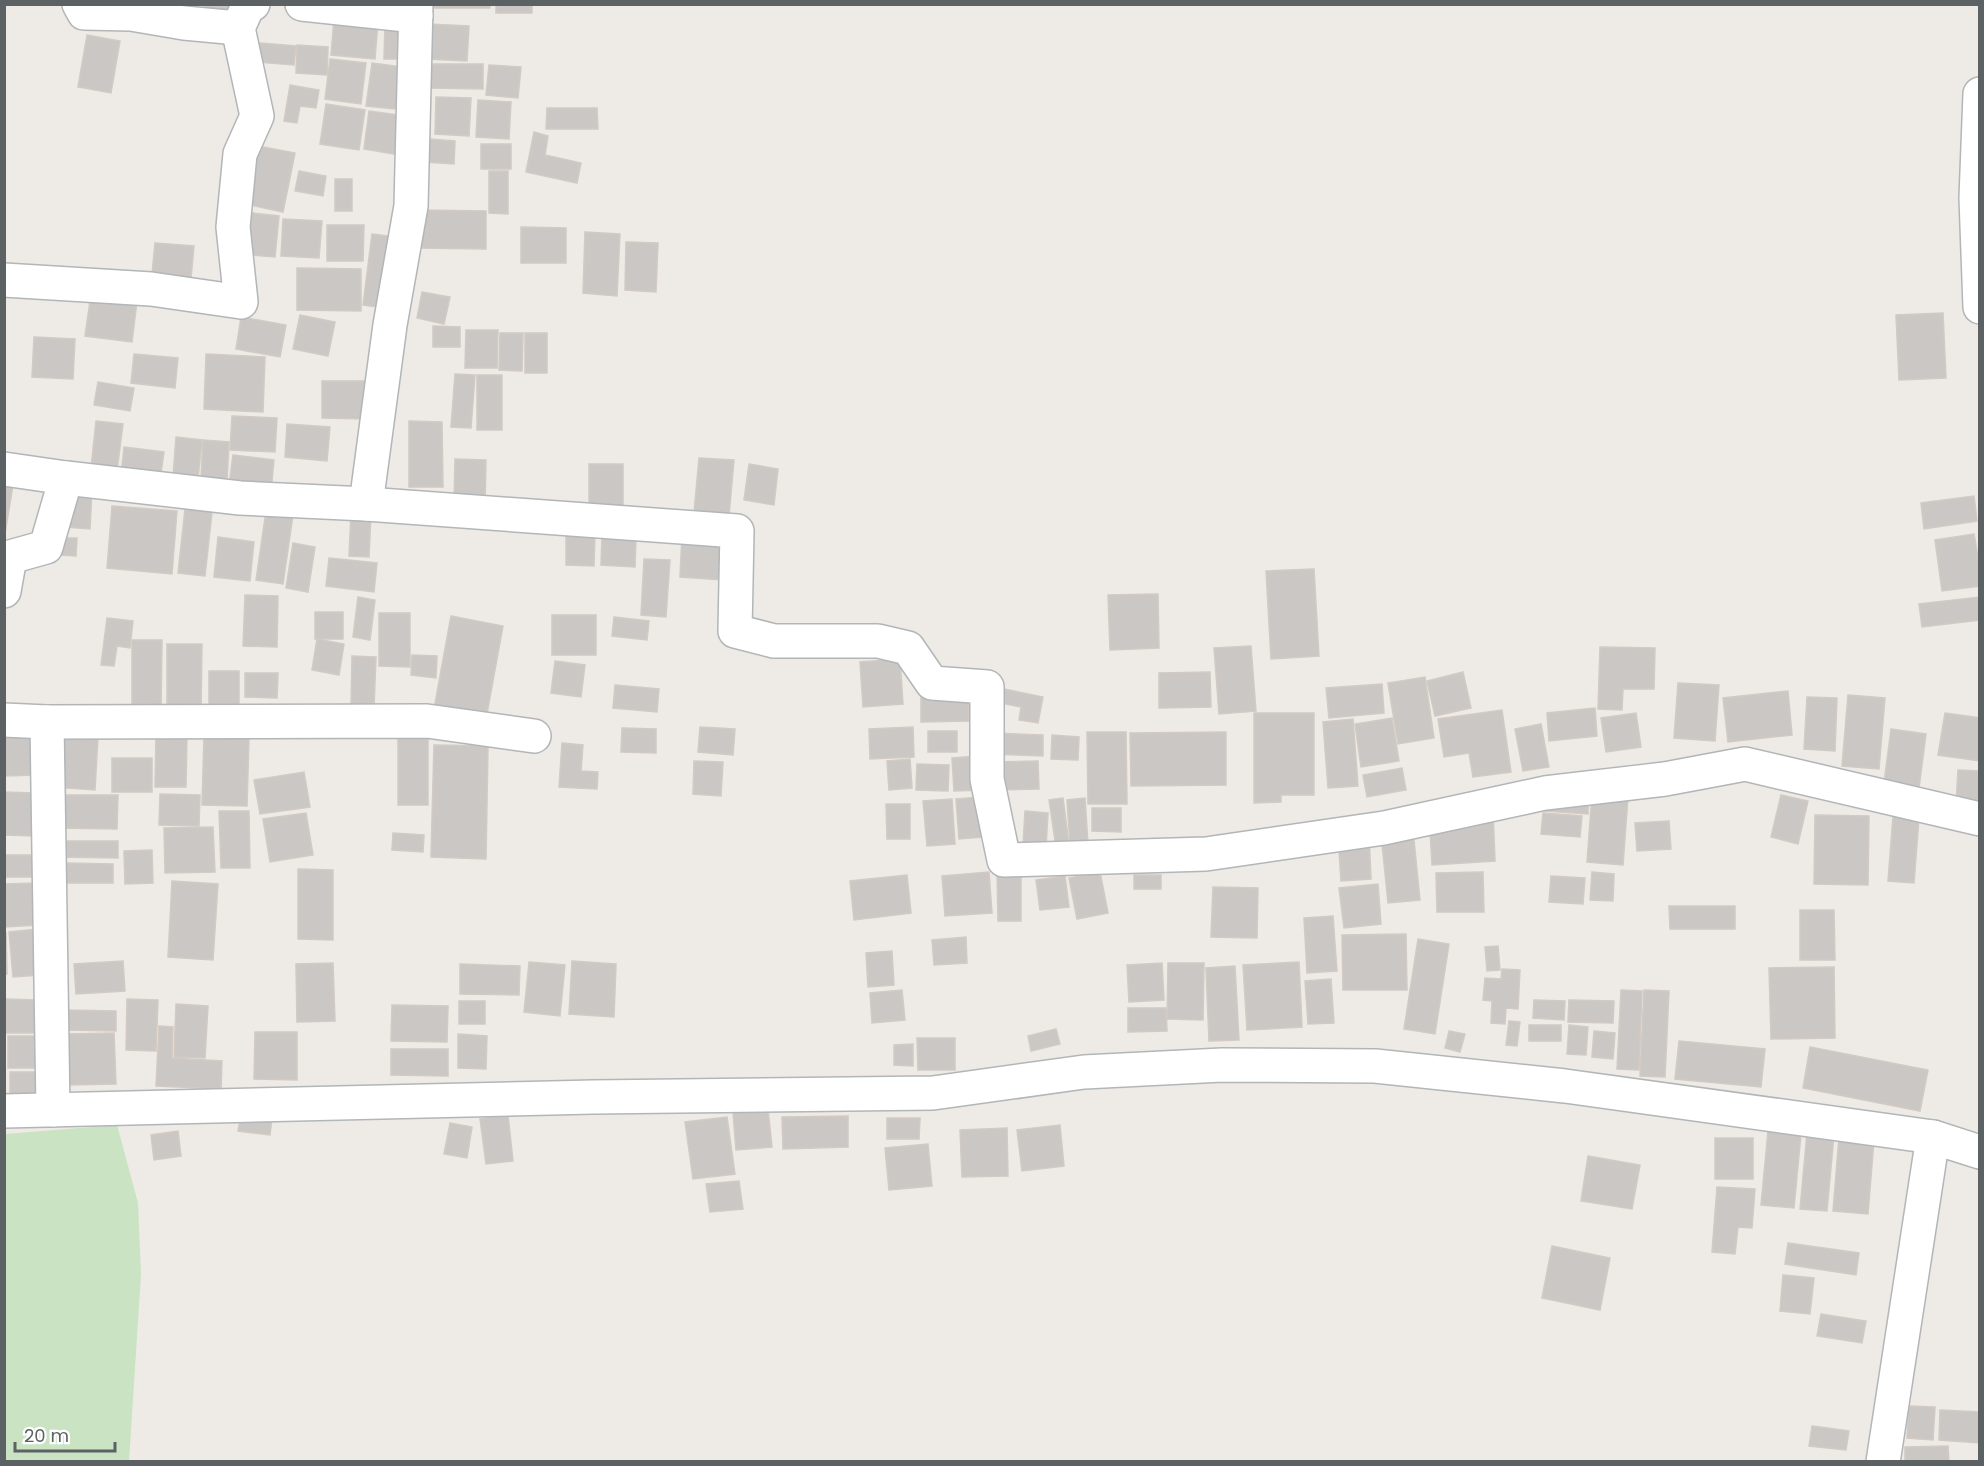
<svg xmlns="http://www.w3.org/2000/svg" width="1984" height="1466" font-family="Poppins,sans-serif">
<rect width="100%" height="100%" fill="#eeeae5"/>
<!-- green -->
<path fill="#c9e3c3" d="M117,1125L138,1203L141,1274L129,1461H5V1134Z"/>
<!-- building -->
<g fill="#cbc7c4" stroke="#d2cac3" stroke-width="1.5">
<rect x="205" y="4" width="30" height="11"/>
<rect x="431" y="4" width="59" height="4"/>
<rect x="496" y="4" width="36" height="9"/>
<path d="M334,19L378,22L375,59L331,55Z"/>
<path d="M385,23H404L403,59H384Z"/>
<path d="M428,24L469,26L467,61L426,59Z"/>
<path d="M87,35L120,41L111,93L78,87Z"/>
<path d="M260,43L296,46L294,65L258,62Z"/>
<path d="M297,45L328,47L327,75L296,73Z"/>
<path d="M330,59L366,63L361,104L325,99Z"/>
<path d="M372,63L401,67L395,109L366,106Z"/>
<path d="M429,64H483V89L429,88Z"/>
<path d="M489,65L521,67L518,98L486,95Z"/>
<path d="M290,85L319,90L316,108L300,106L297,123L284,121Z"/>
<path d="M436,97L471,98L469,136L435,134Z"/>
<path d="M478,100L511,102L509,139L476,137Z"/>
<path d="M326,104L365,110L359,150L320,144Z"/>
<path d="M547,108H597L598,129H546Z"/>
<path d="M369,111L405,116L399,155L364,149Z"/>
<path d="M534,132L548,136L545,155L581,163L577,183L526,172Z"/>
<path d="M428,139L455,141L454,164L426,162Z"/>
<rect x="481" y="144" width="30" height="25"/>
<path d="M253,145L295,153L283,212L241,203Z"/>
<path d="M299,171L326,176L323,196L295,191Z"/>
<path d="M489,171H508V214L489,213Z"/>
<rect x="335" y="179" width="17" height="32"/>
<path d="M419,210L486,211V249L419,248Z"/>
<path d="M244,212L279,216L275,257L240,254Z"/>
<path d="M283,219L322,221L319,258L281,256Z"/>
<path d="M327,225H364L363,261H327Z"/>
<path d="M521,227L566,228V263H521Z"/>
<path d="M585,232L620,234L617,296L583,293Z"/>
<path d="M372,234L395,237L386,308L363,305Z"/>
<path d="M626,242L658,243L656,292L625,290Z"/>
<path d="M155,243L194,246L191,278L152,274Z"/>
<path d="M297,268L361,269V311L297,310Z"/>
<path d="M422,292L450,297L444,324L417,318Z"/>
<path d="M91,294L137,301L132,342L85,336Z"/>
<path d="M1943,313L1946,378L1899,380L1896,315Z"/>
<path d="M300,315L335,322L328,356L293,349Z"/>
<path d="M241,317L286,325L280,357L236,349Z"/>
<path d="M433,326L460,327V347H433Z"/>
<path d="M466,330H498L497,368H465Z"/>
<path d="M500,333H523L522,371L499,370Z"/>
<rect x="525" y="333" width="22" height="40"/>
<path d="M34,337L75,339L73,379L32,377Z"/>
<path d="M134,354L178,358L175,388L131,383Z"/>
<path d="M206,354L265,357L263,412L204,409Z"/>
<path d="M455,374L475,375L471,428L451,427Z"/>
<rect x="477" y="375" width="25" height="55"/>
<path d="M322,381H369L368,419L322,418Z"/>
<path d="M98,382L134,388L130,411L94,405Z"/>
<path d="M232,416L277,418L275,452L230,450Z"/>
<path d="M96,421L123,424L117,471L91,468Z"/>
<path d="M409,421L442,422L443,487H409Z"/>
<path d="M287,424L330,427L327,461L285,457Z"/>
<path d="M176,437L202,440L198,479L173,476Z"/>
<path d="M203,440L229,442L227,481L201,479Z"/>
<path d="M124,447L164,452L160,480L121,475Z"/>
<path d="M233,455L274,460L271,491L229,486Z"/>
<path d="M699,458L734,460L729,516L694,513Z"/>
<path d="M455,459L486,460L485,503L454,502Z"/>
<rect x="589" y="464" width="34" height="49"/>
<path d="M749,464L778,469L774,505L744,500Z"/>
<path d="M4,484L13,485L4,540Z"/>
<path d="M69,487L92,489L90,529L66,527Z"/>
<path d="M1974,496L1977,521L1924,529L1921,503Z"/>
<path d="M112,506L177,511L172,574L107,568Z"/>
<path d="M185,509L212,512L205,576L178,573Z"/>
<path d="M266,511L293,515L283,584L256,580Z"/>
<path d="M351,513L371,514L369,557L349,556Z"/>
<path d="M566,532H595L594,566L566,565Z"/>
<path d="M682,534L725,536L723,580L680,577Z"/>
<path d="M1974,534L1980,569V586L1942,591L1935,540Z"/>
<path d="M602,536L636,538L635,567L601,565Z"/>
<path d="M218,537L254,542L250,581L214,577Z"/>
<path d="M60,538H77L76,556L60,555Z"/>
<path d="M293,543L315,547L308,592L286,588Z"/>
<path d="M329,558L377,563L374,592L326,586Z"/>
<path d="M644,559L670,560L666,617L641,615Z"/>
<path d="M1314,569L1319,656L1271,659L1266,571Z"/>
<path d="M1158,594L1159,648L1110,650L1108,595Z"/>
<path d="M245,595L278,596L277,647L243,646Z"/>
<path d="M358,597L375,600L370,640L353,637Z"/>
<path d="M1980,597V620L1922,627L1919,604Z"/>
<rect x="315" y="612" width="28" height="27"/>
<path d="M379,613H410V667L379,666Z"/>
<rect x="552" y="615" width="44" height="40"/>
<path d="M451,616L503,626L486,719L434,709Z"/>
<path d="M614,617L649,621L647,640L612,636Z"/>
<path d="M107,618L133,621L130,648L117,646L114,666L101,665Z"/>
<path d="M317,639L344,644L339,675L312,670Z"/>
<path d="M132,640H162L161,711H132Z"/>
<path d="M167,644H202L201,710H167Z"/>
<path d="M1251,646L1256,711L1219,714L1214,648Z"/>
<path d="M1600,647L1655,648L1654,689H1623L1622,710L1598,709Z"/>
<path d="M412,655L437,656L436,678L411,675Z"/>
<path d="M352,656L376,657L374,707L351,706Z"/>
<path d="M900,659L903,704L863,707L860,662Z"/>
<path d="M555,661L585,665L581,697L551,693Z"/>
<rect x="209" y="671" width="30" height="42"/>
<path d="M1210,672L1211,707L1159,708V673Z"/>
<path d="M1463,672L1471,708L1435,716L1427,681Z"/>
<path d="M245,673H278L277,698L245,697Z"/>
<path d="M1425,677L1434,738L1398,744L1388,683Z"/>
<path d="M1678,683L1719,685L1715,741L1674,738Z"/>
<path d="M1382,684L1384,713L1329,718L1326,688Z"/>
<path d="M615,685L659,689L657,712L613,708Z"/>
<path d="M1004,689L1043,697L1038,723L1019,720L1021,707L1001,703Z"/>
<path d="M1788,691L1792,735L1728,742L1723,698Z"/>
<path d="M968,692L969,721L921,722V693Z"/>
<path d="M1848,695L1885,698L1879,769L1842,766Z"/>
<path d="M1807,697L1837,698L1835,751L1804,749Z"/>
<path d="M1595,708L1597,736L1549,741L1547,713Z"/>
<path d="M1502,710L1511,772L1473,777L1469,753L1444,757L1438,719Z"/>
<path d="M1254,713H1314V795H1281V802L1254,803Z"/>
<path d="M1636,713L1641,747L1606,752L1601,718Z"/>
<path d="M1945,713L1980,718V761L1938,755Z"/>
<path d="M1392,718L1399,761L1361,767L1355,724Z"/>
<path d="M1353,719L1358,786L1328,788L1323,722Z"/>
<path d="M1541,724L1549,767L1523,771L1515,729Z"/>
<path d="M700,727L735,729L733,755L698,752Z"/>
<path d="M913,727L914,757L870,759L869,729Z"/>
<path d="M622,728L656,729V753L621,752Z"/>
<path d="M1891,729L1926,734L1919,788L1884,783Z"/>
<rect x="928" y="731" width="29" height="21"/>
<path d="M1087,732H1126L1127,804H1088Z"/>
<path d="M1226,732V785L1131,786L1130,733Z"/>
<path d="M38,733V775L4,776V734Z"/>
<path d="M991,733L1043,735V756L990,754Z"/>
<path d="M58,734L98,737L95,790L55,787Z"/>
<path d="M156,735H187L186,787H155Z"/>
<rect x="398" y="735" width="30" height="70"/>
<path d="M1052,735L1079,737L1078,760L1051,759Z"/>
<path d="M204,736L249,738L247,806L202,805Z"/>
<path d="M562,743L583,745L581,771L598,772L597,789L559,787Z"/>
<path d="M434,745L488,746L486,859L431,857Z"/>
<path d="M978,756L981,790L954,791L952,758Z"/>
<rect x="112" y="758" width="40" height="34"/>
<path d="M910,759L912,788L889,790L887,761Z"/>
<path d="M694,761L723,762L721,796L693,794Z"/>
<path d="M1038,761L1039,789L992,790L991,762Z"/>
<path d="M917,764L949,765L948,791L916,790Z"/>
<path d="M1402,768L1406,790L1367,797L1363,775Z"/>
<path d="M1958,770L1980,771V806L1956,805Z"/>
<path d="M304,772L310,807L260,814L254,780Z"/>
<path d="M1547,787L1589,790L1588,814L1545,811Z"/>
<path d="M4,792L34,793V836L4,835Z"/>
<path d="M160,794L200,795L199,826L159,825Z"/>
<path d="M1592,794L1628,797L1623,865L1587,862Z"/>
<path d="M54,795H118L117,829L54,828Z"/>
<path d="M1781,795L1808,801L1798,844L1771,837Z"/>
<path d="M981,797L983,837L959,839L956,799Z"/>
<path d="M1063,798L1069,845L1056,847L1049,800Z"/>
<path d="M1085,798L1088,844L1070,845L1067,800Z"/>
<path d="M952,799L955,844L927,846L923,801Z"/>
<path d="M886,804H910V839H887Z"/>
<path d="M1092,808H1121V832L1092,831Z"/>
<path d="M1493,810L1495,861L1432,865L1429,813Z"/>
<path d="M219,811H249L250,868H221Z"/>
<path d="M1025,811L1048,813L1046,848L1023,846Z"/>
<path d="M306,813L313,855L270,862L263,819Z"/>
<path d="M1543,813L1582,816L1580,837L1541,834Z"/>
<path d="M1815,815L1869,816L1868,885L1814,884Z"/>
<path d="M1893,816L1919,818L1914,883L1888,881Z"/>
<path d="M1412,820L1420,900L1388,903L1380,824Z"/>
<path d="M1669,821L1671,849L1637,851L1635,823Z"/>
<path d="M213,827L215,872L165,873L164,828Z"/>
<path d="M393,833L424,835L423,852L392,850Z"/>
<path d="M1369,834L1371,879L1341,881L1338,836Z"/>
<path d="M58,841H118V858L58,857Z"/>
<path d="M152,850L153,883L125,884L124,851Z"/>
<rect x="4" y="855" width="34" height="22"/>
<path d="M65,863L113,864V883H65Z"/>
<path d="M1021,868V921H998L997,869Z"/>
<path d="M298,869L333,870V940L298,939Z"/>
<path d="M989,872L992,913L945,916L942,876Z"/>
<path d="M1100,872L1108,913L1077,919L1069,878Z"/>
<path d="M1483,872L1484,912H1437L1436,873Z"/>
<path d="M1592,872L1614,874L1613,901L1590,900Z"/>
<path d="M907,875L911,913L854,920L850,881Z"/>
<rect x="1134" y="875" width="27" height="14"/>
<path d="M1065,876L1069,907L1040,910L1036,880Z"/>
<path d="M1551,876L1585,878L1583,904L1549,902Z"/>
<path d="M172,881L218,884L213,960L168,957Z"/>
<path d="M36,883L38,925L4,927V884Z"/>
<path d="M1378,884L1381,924L1344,928L1339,888Z"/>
<path d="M1213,887L1258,888L1257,938L1211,937Z"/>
<path d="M1669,906H1735V929H1670Z"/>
<path d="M1800,910H1834L1835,960H1800Z"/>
<path d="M1333,916L1337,971L1307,973L1304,918Z"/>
<path d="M37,929L40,975L13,977L9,932Z"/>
<path d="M4,933H6L7,974H4Z"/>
<path d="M1406,934L1407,990H1343L1342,935Z"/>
<path d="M966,937L967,963L934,965L932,940Z"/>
<path d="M1418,939L1449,944L1435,1034L1404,1029Z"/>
<path d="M1498,946L1500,970L1487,971L1485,947Z"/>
<path d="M892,951L894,985L868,987L866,953Z"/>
<path d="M123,961L125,991L76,994L74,964Z"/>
<path d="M572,961L616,964L614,1017L569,1014Z"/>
<path d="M529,962L565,965L560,1016L524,1012Z"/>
<path d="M1299,962L1302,1027L1247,1030L1243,965Z"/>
<path d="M333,963L335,1021L297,1022L296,964Z"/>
<path d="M1162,963L1164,1000L1129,1002L1127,965Z"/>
<path d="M1168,963H1204L1203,1020L1167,1019Z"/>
<path d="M460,964L520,966L519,995L460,994Z"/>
<path d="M1235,966L1239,1040L1209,1041L1206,968Z"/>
<path d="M1834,967L1835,1038L1771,1039L1769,968Z"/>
<path d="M1502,969L1520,970L1518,1009L1506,1008L1505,1024L1491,1023L1492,1001L1483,1000L1485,978L1501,979Z"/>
<path d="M1331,979L1334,1023L1308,1024L1305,981Z"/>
<path d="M902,990L905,1020L872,1023L870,993Z"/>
<path d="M1621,990L1642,991L1639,1070L1617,1069Z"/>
<path d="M1644,990L1669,991L1665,1077L1640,1076Z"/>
<path d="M6,999L36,1000V1033H6Z"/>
<path d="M127,999L158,1000L156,1051L126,1050Z"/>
<path d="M1534,1000L1565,1001L1564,1020L1533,1018Z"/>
<path d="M1569,1000L1614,1001L1613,1023L1568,1022Z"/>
<rect x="459" y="1001" width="26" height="23"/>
<path d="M176,1004L208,1006L205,1058L174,1057Z"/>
<path d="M392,1005L448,1006L447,1042L391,1041Z"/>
<path d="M1128,1008H1166L1167,1031L1128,1032Z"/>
<path d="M63,1010L116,1011V1031L62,1030Z"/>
<path d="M1509,1021L1520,1022L1517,1046L1506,1045Z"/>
<rect x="1529" y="1025" width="32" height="16"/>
<path d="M1569,1025L1588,1027L1586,1055L1567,1054Z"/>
<path d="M159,1026L173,1027L172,1058L222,1061L221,1089L156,1086Z"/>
<path d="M1056,1029L1060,1044L1031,1051L1028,1036Z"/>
<path d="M1449,1031L1465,1034L1460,1052L1445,1048Z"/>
<path d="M1594,1031L1615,1033L1613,1059L1592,1057Z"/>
<path d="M255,1032H297V1080L254,1079Z"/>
<path d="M114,1033L116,1084L68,1085L66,1034Z"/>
<path d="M458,1034L487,1036L486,1069L458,1068Z"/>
<rect x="8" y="1036" width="34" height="32"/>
<path d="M917,1038H955V1070H918Z"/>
<path d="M1679,1041L1765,1049L1761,1087L1675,1079Z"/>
<path d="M913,1044V1066L894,1065V1045Z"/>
<path d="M1810,1047L1928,1070L1920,1111L1803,1088Z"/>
<path d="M391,1049H448V1076L391,1075Z"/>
<rect x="10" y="1072" width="32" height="23"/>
<path d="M768,1109L772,1147L736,1150L733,1112Z"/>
<path d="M241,1115L272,1118L270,1135L238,1131Z"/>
<path d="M508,1115L513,1161L486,1164L480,1119Z"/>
<path d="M848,1116V1147L783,1149L782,1117Z"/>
<path d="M727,1117L735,1174L693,1179L685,1122Z"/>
<path d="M887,1118H920L919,1139H887Z"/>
<path d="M450,1123L472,1127L467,1158L444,1154Z"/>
<path d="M1060,1125L1064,1166L1022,1171L1017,1130Z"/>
<path d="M1007,1128L1008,1176L962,1177L960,1130Z"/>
<path d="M178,1131L181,1156L154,1160L151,1135Z"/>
<path d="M1768,1131L1801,1134L1794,1208L1761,1205Z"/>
<path d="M1807,1133L1834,1135L1827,1211L1800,1209Z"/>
<path d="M1839,1137L1874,1140L1868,1214L1833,1211Z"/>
<rect x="1715" y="1138" width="38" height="41"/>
<path d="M928,1144L932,1186L889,1190L885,1148Z"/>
<path d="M1588,1156L1640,1165L1632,1209L1581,1201Z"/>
<path d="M739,1181L743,1209L710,1212L706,1184Z"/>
<path d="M1717,1187L1755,1189L1752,1228L1738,1227L1735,1254L1712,1252Z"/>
<path d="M1788,1243L1859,1253L1856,1275L1785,1264Z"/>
<path d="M1552,1246L1610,1258L1600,1310L1542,1298Z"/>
<path d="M1783,1275L1814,1278L1810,1314L1780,1311Z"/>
<path d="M1821,1314L1866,1321L1862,1343L1817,1336Z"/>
<path d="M1909,1406L1935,1407L1933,1440L1907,1438Z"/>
<path d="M1940,1410L1980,1412V1443L1939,1440Z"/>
<path d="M1812,1426L1849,1431L1846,1450L1809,1446Z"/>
<path d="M1948,1446L1949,1462H1905V1447Z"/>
</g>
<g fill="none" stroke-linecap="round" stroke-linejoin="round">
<defs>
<g id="minor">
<path d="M79,4L84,13L131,14L184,23L238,28L248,6L253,4"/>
<path d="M302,4L416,16"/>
<path d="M1980,94L1976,198L1980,307"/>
<path d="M4,280L151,289L241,302L233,227L240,154L257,116L238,28"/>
<path d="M4,469L66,478L240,498L366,504L737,531L735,631L774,641H878L908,648L932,683L987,687V779L1004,860L1206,854L1384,828L1545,793L1665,779L1745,764L1980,819"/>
<path d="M366,504L390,325L411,206L416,4"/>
<path d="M4,591L10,557L46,547L66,478"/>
<path d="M4,720L47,722L427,721L534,736"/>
<path d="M47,722L53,1110"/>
<path d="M4,1111L593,1097L933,1093L1084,1072L1222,1065L1375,1066L1565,1086L1933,1137L1980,1152"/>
<path d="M1883,1462L1933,1137"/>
</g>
</defs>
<!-- minor casing -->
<use href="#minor" stroke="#b2b6b8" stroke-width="36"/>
<!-- minor -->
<use href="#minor" stroke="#fff" stroke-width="33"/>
</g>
<!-- border -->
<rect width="1984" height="1466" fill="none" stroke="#5c6164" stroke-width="12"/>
<!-- scale -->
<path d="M15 1442v9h100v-9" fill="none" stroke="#5c6164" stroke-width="3"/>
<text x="24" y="1442" font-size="18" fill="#5c6164" stroke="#ffffff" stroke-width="4.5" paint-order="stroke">20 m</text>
</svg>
